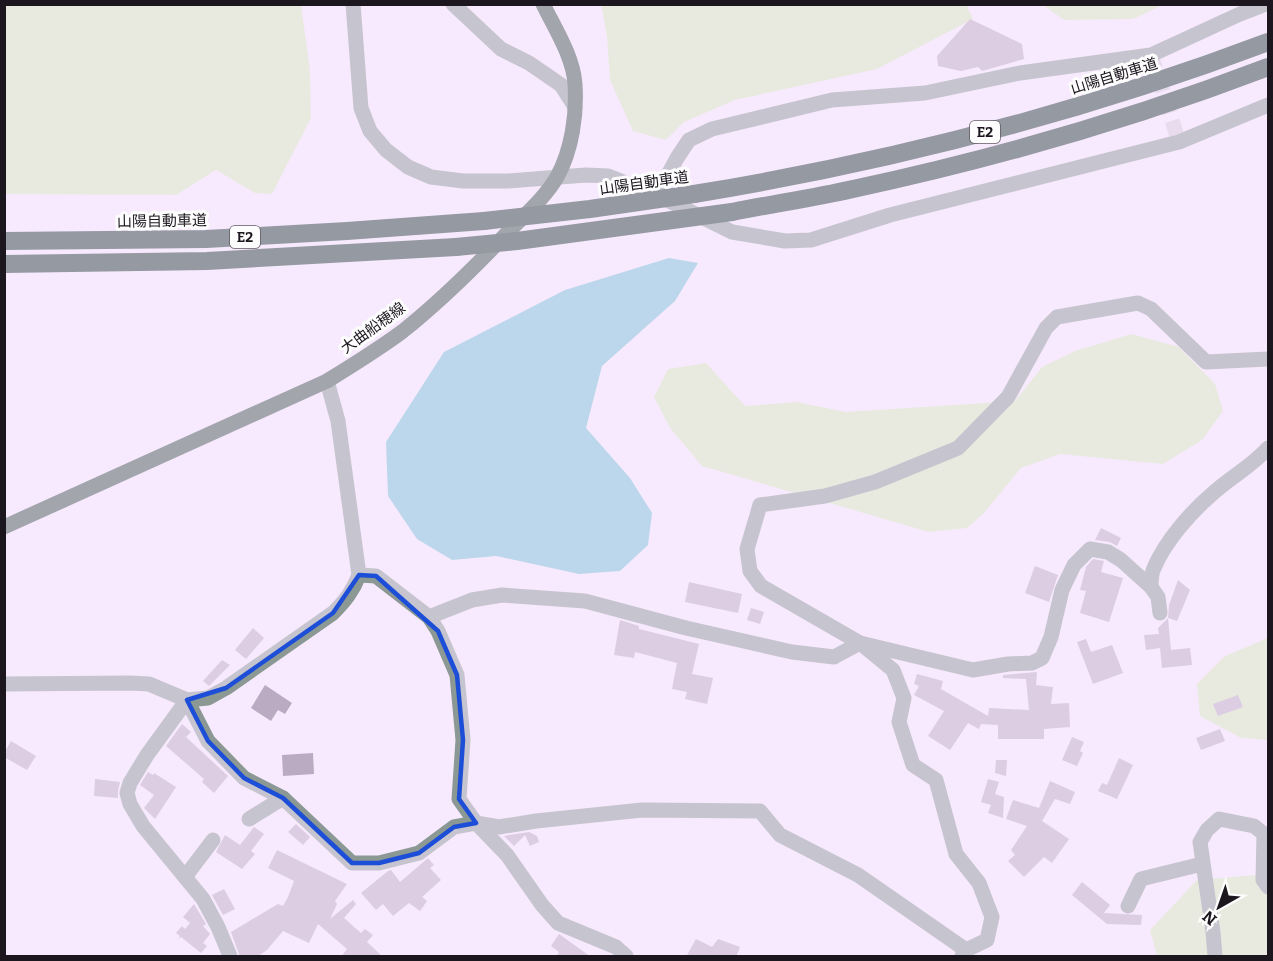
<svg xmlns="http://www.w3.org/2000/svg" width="1273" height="961" font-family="Bitter,'Noto Sans JP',serif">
<rect width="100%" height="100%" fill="#f8eafe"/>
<!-- green -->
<g fill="#d5ebbd">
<path d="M5,4L301,5L310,70L311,118L272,194L255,193L216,170L176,195L5,194Z"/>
<path d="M966,4L973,19L877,69L735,100L684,122L666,140L633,131L610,80L607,36L601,5Z"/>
<path d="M1043,5H1163L1133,19L1064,20Z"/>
<path d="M1131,334L1179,347L1215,384L1223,411L1202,440L1163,464L1060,454L1021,468L983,514L967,528L929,532L702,466L670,428L654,397L668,369L706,363L745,406L797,402L846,412L1015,401L1042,367L1075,351Z"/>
<path d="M1268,638V740L1241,738L1200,716L1197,684L1225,656Z"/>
<path d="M1256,875L1268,879V956H1157L1150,930L1197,880Z"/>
</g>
<!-- water -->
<path fill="#73c2d4" d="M669,258L698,263L675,301L602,366L586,428L630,478L652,513L648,545L620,571L579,574L496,556L452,560L417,539L388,496L386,442L444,352L565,290Z"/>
<!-- building -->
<g fill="#baaac2">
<path d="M970,19L1022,44L1024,59L982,71L978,67L961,71L938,66L937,56Z"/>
<path d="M1101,528L1121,538L1117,546L1110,542L1095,540Z"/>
<path d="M1093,559L1104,561L1101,572L1123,578L1109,622L1080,613L1086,591L1080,590L1086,567Z"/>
<path d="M1035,566L1058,575L1049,602L1025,593Z"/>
<path d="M1178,580L1190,590L1177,621L1168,618L1169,605Z"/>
<path d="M689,582L742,594L738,613L685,602Z"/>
<path d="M751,608L764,612L760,624L747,620Z"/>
<path d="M1168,618L1171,650L1190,648L1192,665L1162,668L1160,648L1146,650L1144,635L1159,634L1158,628Z"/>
<path d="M620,620L639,626V629L699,644L692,674L713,678L707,704L685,699L687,692L672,689L677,663L635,652L634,658L614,655Z"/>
<path d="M253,628L264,638L246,659L235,650Z"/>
<path d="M1086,639L1091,652L1112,645L1123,673L1093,684L1077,642Z"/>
<path d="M222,660L230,665L209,686L203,681Z"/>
<path d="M1037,672L1036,685L1053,687L1051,704L1069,703L1070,727L1044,729V739H998V725L981,724L979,729L968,723L950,750L928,736L944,711L914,695L919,686L914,684L917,674L943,681L941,689L988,716L989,708L1029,710L1026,679L1003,678V675Z"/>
<path d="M265,685L292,703L285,714L278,710L271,721L251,708Z"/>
<path d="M1238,695L1243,707L1218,716L1213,704Z"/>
<path d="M182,724L191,732L186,737L228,776L214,793L202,782L204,779L166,746Z"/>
<path d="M1220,729L1225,741L1201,750L1196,738Z"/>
<path d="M1072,737L1084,742L1080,751L1083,753L1077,766L1062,760Z"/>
<path d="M11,741L36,756L27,770L4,757V753Z"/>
<path d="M313,753L314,774L283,776L282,755Z"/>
<path d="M1119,758L1133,765L1117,799L1098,791L1102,783L1107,785Z"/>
<path d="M996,760H1007L1006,776L995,773Z"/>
<path d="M148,772L153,775L154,773L176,787L155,819L144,808L154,795L140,785Z"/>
<path d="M95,779L120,782L118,791V798L94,796Z"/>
<path d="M988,779L999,782L995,794L1004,797L1003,818L988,813L991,805L981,802Z"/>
<path d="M1050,781L1075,792L1070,804L1055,799L1042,821L1069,839L1052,863L1044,857L1024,877L1008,861L1015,855L1011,850L1027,826L1006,819L1013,800L1039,808Z"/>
<path d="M296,824L310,837L303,845L288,832Z"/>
<path d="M254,827L264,834L251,851L255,854L242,869L216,852L225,835L240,845Z"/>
<path d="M529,832L537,836L539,842L530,846L525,835L514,846L504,836Z"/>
<path d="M277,850L347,884L335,901L337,904L330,919L353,900L356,904L344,918L361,933L365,929L373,935L367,942L383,957H341L347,949L318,924L309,943L283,931L267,950L257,957H240L231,932L278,904L283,906L288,897L294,881L268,868Z"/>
<path d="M428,858L434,865L430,868L441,880L422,897L427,901L420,911L409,903L393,916L383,904L376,910L361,893L388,871L391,870L400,882Z"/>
<path d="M1082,882L1110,905L1104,913L1142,915L1141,925L1107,924L1072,895Z"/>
<path d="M224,889L235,909L223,915L212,895Z"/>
<path d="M194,904L206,924L203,926L210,934L203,943L207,946L201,953L181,937L178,939L180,936L176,933L182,926L185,929L190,923L183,917Z"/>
<path d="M559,934L591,957H556L559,952L551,946Z"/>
<path d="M696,939L712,947L718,939L740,947L736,957H686Z"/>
</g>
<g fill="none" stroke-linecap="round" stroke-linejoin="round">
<!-- minor-tunnel -->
<path stroke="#d7cadc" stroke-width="15" stroke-dasharray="15 8" stroke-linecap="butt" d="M1151,55L1179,142"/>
<!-- minor -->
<g stroke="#8b9894" stroke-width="15">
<path d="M353,4L361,108L370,131L386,150L408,167L431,177L463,181H508L586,175L608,176L657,195L732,232L785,241L811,240L890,215L1179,142L1268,105"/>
<path d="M453,4L501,49L529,63L561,85L575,107"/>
<path d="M657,195L677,158L689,140L712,129L832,100L925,93L1020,73L1151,55L1240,14L1266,4"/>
<path d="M359,575L376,576L429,617L438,631L457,675L463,740L459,799L476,823L507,855L542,905L558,923L616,947L626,956"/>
<path d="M1151,587C1151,581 1151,574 1154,568C1165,542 1189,514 1211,495C1229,478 1251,467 1268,448"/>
<path d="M429,617L472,600L502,595L585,601L686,628L792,652L834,657L860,643L973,670L1008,664L1032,663L1042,658L1051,637L1062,590L1074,565L1090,549L1108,552L1121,560L1151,587L1158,597L1160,613"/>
<path d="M4,684L130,683L149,684L187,700L208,698L226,688L333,613C345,601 353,591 359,575L338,421L327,381"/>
<path d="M187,700L208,741L244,778L283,798L352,863H379L419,853L454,827L476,823L499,827L536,821L642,810L760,811L780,835L858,875L966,950"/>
<path d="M187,700L147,755L130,783L127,793L130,804L143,826L203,899L218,927L230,956"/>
<path d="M249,819L283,798"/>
<path d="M185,877L213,840"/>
<path d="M1128,906L1141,879L1202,864"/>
<path d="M962,956L966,950L987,940L992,917L979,883L956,854L936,780L913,765L899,722L904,698L893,670L860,643L761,586L750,571L747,549L760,505L825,496L875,482L958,448L1008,397L1046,328L1057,317L1138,303L1151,309L1206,362L1268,359"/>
<path d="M1215,956L1213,932L1200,842L1207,830L1219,819L1254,826L1264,834L1263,880L1268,887"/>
</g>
<!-- major -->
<path stroke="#3a524b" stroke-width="15" d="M4,527L327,381C353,365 379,349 403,331C442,300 478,264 512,228C528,212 546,196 557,177C572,150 577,114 575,84C573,56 555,29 543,4"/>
<!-- highway -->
<g stroke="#1d3932" stroke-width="18">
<path d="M694,194C890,162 1083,112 1268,42"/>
<path d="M732,212C772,204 813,198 853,189C993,159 1135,118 1268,67"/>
<path d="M4,241L206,239L347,231L484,221"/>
<path d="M4,264L207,261L456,247"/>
</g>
<!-- highway-bridge -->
<g stroke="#1d3932" stroke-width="18">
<path d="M484,221L590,209L694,194"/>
<path d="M456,247L517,241L732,212"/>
</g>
</g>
<!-- marked area -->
<path d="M0 0H1273V961H0ZM359,575L376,576L438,631L457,675L463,740L459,799L476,823L454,827L419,853L379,863H352L283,798L244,778L208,741L187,700L226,688L333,613Z" fill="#f8eafe" fill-opacity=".55" fill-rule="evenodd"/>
<path fill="none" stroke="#1d4ed8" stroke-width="4.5" stroke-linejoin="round" d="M359,575L376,576L438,631L457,675L463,740L459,799L476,823L454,827L419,853L379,863H352L283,798L244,778L208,741L187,700L226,688L333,613Z"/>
<g text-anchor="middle" stroke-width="6" stroke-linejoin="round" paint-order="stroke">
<!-- shield labels -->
<g fill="#fdfdfd" stroke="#605b61" stroke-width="1.5">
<rect x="970" y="121" width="30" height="22" rx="4.5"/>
<rect x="230" y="226" width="30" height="22" rx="4.5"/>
</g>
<g font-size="14" font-weight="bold" fill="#1c161e">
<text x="985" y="137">E2</text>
<text x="245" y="242">E2</text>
</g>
<!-- street labels -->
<g font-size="15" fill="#1c161e" stroke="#fdfdfd">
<text transform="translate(1114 76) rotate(-17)" y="5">山陽自動車道</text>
<text transform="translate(644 183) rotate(-8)" y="5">山陽自動車道</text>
<text transform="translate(162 221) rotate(-1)" y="5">山陽自動車道</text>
<text transform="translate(373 328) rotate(-36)" y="5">大曲船穂線</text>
</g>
</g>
<!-- border -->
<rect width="1273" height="961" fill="none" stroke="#1c161e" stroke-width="12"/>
<!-- north arrow -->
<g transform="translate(1219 907) rotate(220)" stroke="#fdfdfd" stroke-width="4.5" paint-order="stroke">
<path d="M0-4.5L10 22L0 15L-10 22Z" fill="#1c161e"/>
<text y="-9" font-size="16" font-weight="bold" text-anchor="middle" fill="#1c161e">N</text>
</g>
</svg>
